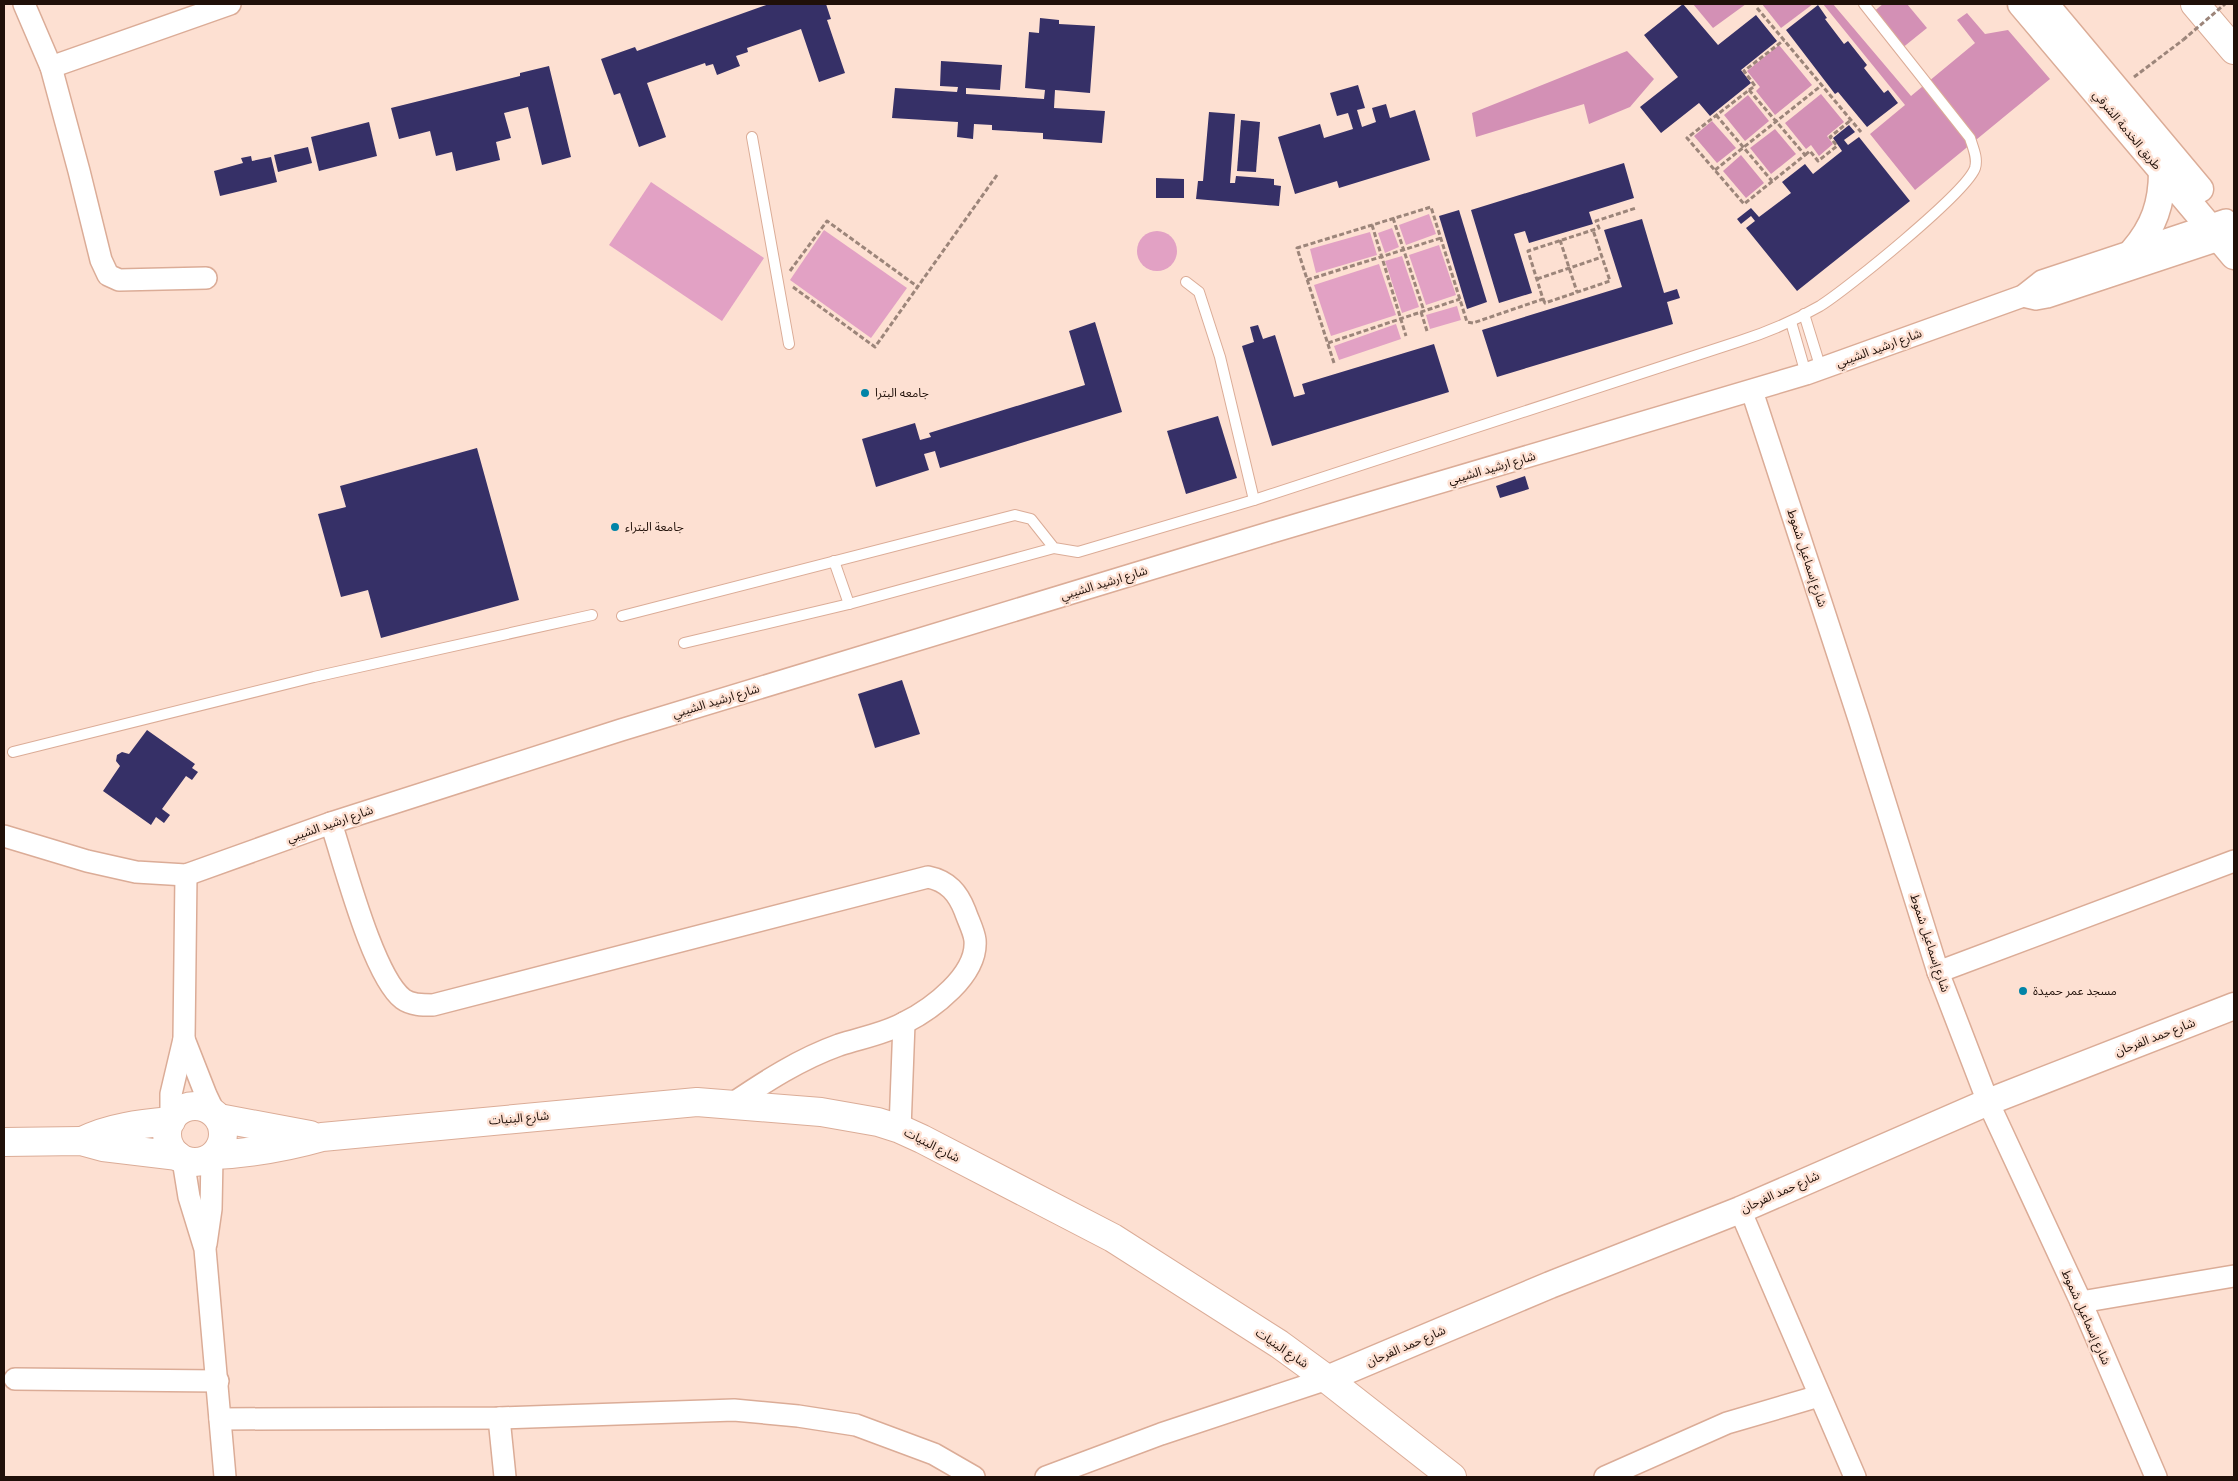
<svg xmlns="http://www.w3.org/2000/svg" width="2238" height="1481" font-family="Figtree,'Noto Sans Arabic',sans-serif">
<rect width="100%" height="100%" fill="#fde0d2"/>
<!-- green -->
<g fill="#e2a1c4">
<path d="M651,182L764,258L722,321L609,245Z"/>
<path d="M1429,214L1436,234L1406,245L1399,225Z"/>
<path d="M1392,228L1399,247L1385,253L1378,233Z"/>
<path d="M824,230L907,288L871,338L790,280Z"/>
<circle cx="1157" cy="251" r="20"/>
<path d="M1370,232L1377,255L1316,273L1310,249Z"/>
<path d="M1439,245L1456,295L1426,305L1409,255Z"/>
<path d="M1402,256L1419,307L1402,313L1385,261Z"/>
<path d="M1379,264L1396,315L1331,336L1314,285Z"/>
<path d="M1457,306L1461,320L1430,329L1426,315Z"/>
<path d="M1396,324L1401,339L1339,360L1334,346Z"/>
</g>
<!-- forest -->
<g fill="#d390b5">
<path d="M1693,4H1746L1713,28Z"/>
<path d="M1762,4H1813L1781,28Z"/>
<path d="M1823,4H1833L1911,96L1975,43L1957,20L1967,13L1985,34L2008,30L2050,79L1915,190L1870,134L1905,105Z"/>
<path d="M1883,4H1907L1927,28L1896,53L1867,17Z"/>
<path d="M1779,45L1812,85L1775,115L1756,91L1760,87L1747,71Z"/>
<path d="M1627,51L1654,79L1630,107L1589,124L1584,104L1476,137L1472,113Z"/>
<path d="M1821,94L1844,122L1827,136L1833,144L1819,156L1811,145L1806,149L1785,123Z"/>
<path d="M1748,95L1769,121L1745,141L1724,115Z"/>
<path d="M1712,121L1736,148L1717,163L1694,136Z"/>
<path d="M1775,129L1796,154L1771,174L1750,148Z"/>
<path d="M1741,155L1764,183L1746,198L1723,171Z"/>
</g>
<!-- building -->
<g fill="#363067">
<path d="M769,4H826L831,19L827,20L845,73L819,82L801,29L747,48L748,52L736,56L740,66L717,75L713,64L706,66L705,63L647,83L666,137L639,147L620,93L614,95L601,59L635,47L637,51Z"/>
<path d="M1683,4L1718,45L1756,15L1777,41L1741,70L1751,83L1710,116L1699,103L1661,133L1640,107L1678,77L1644,35Z"/>
<path d="M1818,5L1827,18L1825,19L1844,44L1848,41L1867,65L1864,68L1884,93L1888,90L1898,103L1867,127L1838,92L1835,94L1786,30Z"/>
<path d="M1040,18L1059,20V24L1095,26L1090,93L1055,90L1054,108L1105,111L1102,143L1043,139V133L992,130V125L974,124L973,139L957,137L958,122L892,118L895,88L957,92L958,87L940,86L941,61L1002,65L1000,90L966,88V94L1044,99L1045,90L1025,88L1029,32L1039,33Z"/>
<path d="M549,66L571,157L542,165L528,107L504,113L511,138L496,142L500,160L456,171L452,152L436,156L430,131L399,139L391,108L520,76V73Z"/>
<path d="M1358,85L1365,108L1357,110L1362,127L1376,122L1372,108L1386,104L1390,118L1415,110L1430,160L1339,188L1337,181L1295,194L1278,137L1320,124L1324,138L1353,129L1348,113L1337,116L1330,93Z"/>
<path d="M1209,112L1235,114L1230,183H1235L1236,176L1274,179V185L1281,186L1279,206L1196,199L1198,181H1203Z"/>
<path d="M1241,120L1260,122L1256,172L1237,171Z"/>
<path d="M369,122L377,156L319,171L311,137Z"/>
<path d="M1849,125L1855,132L1844,140L1848,145L1859,137L1910,201L1797,291L1746,228L1755,221L1751,216L1741,224L1737,219L1751,208L1759,217L1791,193L1782,182L1805,164L1813,174L1842,151L1833,138Z"/>
<path d="M308,147L312,163L278,172L274,155Z"/>
<path d="M251,156L252,161L271,157L277,182L220,196L214,171L243,163L241,158Z"/>
<path d="M1624,163L1634,198L1589,212L1593,224L1529,243L1525,231L1514,234L1532,293L1499,303L1471,210Z"/>
<path d="M1156,178L1184,179V198H1156Z"/>
<path d="M1459,210L1487,302L1467,309L1439,216Z"/>
<path d="M1642,219L1664,293L1677,289L1680,298L1667,302L1673,324L1497,377L1482,330L1622,287L1604,230Z"/>
<path d="M1095,322L1122,412L940,468L935,451L924,454L929,470L876,487L862,439L915,423L920,440L931,437L929,433L1085,385L1069,331Z"/>
<path d="M1258,325L1263,339L1275,335L1294,397L1305,394L1302,384L1434,344L1449,392L1272,446L1242,346L1254,342L1250,327Z"/>
<path d="M1218,416L1237,478L1186,494L1167,431Z"/>
<path d="M477,448L519,600L381,638L368,590L341,597L318,514L346,507L340,486Z"/>
<path d="M1525,476L1529,489L1500,498L1496,486Z"/>
<path d="M902,680L920,734L875,748L858,694Z"/>
<path d="M147,730L195,764L192,768L198,772L192,780L186,776L162,809L170,815L164,823L156,817L151,825L103,791L120,766L116,761L117,755L122,752L129,754Z"/>
</g>
<g fill="none" stroke-linecap="round" stroke-linejoin="round">
<defs>
<g id="service">
<path d="M752,137L789,344"/>
<path d="M1186,282L1199,292L1220,357L1254,500"/>
<path d="M1804,314L1821,369"/>
<path d="M1791,322L1806,374"/>
<path d="M834,561L849,604"/>
<path d="M622,616L1015,515L1031,519L1054,548L1078,552L1254,500L1740,341C1768,332 1794,321 1820,306C1846,290 1967,192 1975,168C1978,158 1973,148 1970,138L1864,4"/>
<path d="M684,643L849,604L1054,548"/>
<path d="M13,752L314,677L592,615"/>
</g>
<g id="minor">
<path d="M24,4L51,67L79,171L101,260L108,275L119,280L206,278"/>
<path d="M51,67L230,4"/>
<path d="M2023,296L2036,299L2047,297L2234,235"/>
<path d="M1752,391L1859,719L1938,972L1988,1102L2081,1302L2156,1477"/>
<path d="M331,823C344,862 373,976 403,999C411,1005 423,1005 433,1005L928,877C948,881 958,893 965,911C968,920 974,931 975,940C978,975 932,1009 904,1023C884,1034 860,1038 839,1045C800,1059 766,1081 732,1104"/>
<path d="M4,836L87,861L136,872L186,875L331,823L621,730L1272,532L1806,374L2023,296L2042,281L2226,220"/>
<path d="M1938,972L2234,861"/>
<path d="M184,1039L206,1095L215,1114"/>
<path d="M171,1119V1094L184,1039L186,875"/>
<path d="M900,1129L904,1023"/>
<path d="M183,1160L189,1197L205,1249L225,1477"/>
<path d="M1740,1210L1855,1477"/>
<path d="M206,1244L211,1209L212,1157"/>
<path d="M2081,1302L2234,1276"/>
<path d="M15,1379L218,1381"/>
<path d="M499,1418L505,1477"/>
<path d="M220,1419L499,1418L734,1410L798,1416L856,1425L934,1454L974,1477"/>
<path d="M1046,1477L1161,1434L1327,1379"/>
<path d="M1605,1477L1727,1423L1819,1396"/>
</g>
<g id="tertiary">
<path d="M2021,4L2234,256"/>
<path d="M2045,4L2200,189"/>
<path d="M2133,251C2154,227 2162,203 2162,172"/>
<path d="M1327,1379L1550,1285L1740,1210L1988,1102L2234,1006"/>
</g>
<g id="secondary">
<circle cx="195" cy="1134" r="28"/>
<path d="M219,1118L310,1135"/>
<path d="M82,1141C110,1127 140,1124 171,1121"/>
<path d="M4,1142L81,1141L103,1147L178,1156"/>
<path d="M215,1155C251,1153 287,1147 322,1137L697,1102L821,1112L878,1122L900,1129L922,1139L1113,1238L1279,1344L1327,1379L1452,1477"/>
</g>
<path id="motorway" d="M2195,4L2234,50"/>
</defs>
<!-- service casing -->
<use href="#service" stroke="#dbac97" stroke-width="12"/>
<!-- minor casing -->
<use href="#minor" stroke="#dbac97" stroke-width="24"/>
<!-- tertiary casing -->
<use href="#tertiary" stroke="#dbac97" stroke-width="29"/>
<!-- secondary casing -->
<use href="#secondary" stroke="#dbac97" stroke-width="30"/>
<!-- motorway casing -->
<use href="#motorway" stroke="#dbac97" stroke-width="30"/>
<!-- path -->
<g stroke="#9c857a" stroke-width="3" stroke-dasharray="5 2.5" stroke-linecap="butt">
<path d="M1757,8L1861,132"/>
<path d="M2134,77L2183,40"/>
<path d="M1749,90L1805,155L1744,204L1687,138Z"/>
<path d="M1749,90L1755,86L1744,71L1784,40"/>
<path d="M1716,115L1772,181"/>
<path d="M1805,155L1810,151L1818,161L1837,146L1830,137L1851,120"/>
<path d="M1715,170L1822,85"/>
<path d="M1393,218L1424,311"/>
<path d="M1372,225L1406,336"/>
<path d="M1560,240L1577,292"/>
<path d="M790,271L827,221L918,287"/>
<path d="M1537,279L1602,257"/>
<path d="M1307,280L1441,238"/>
<path d="M793,287L875,347L997,175"/>
<path d="M1543,299L1545,303L1610,281L1593,230"/>
<path d="M1421,312L1427,331"/>
<path d="M1328,343L1460,299"/>
<path d="M1334,363L1297,248L1431,207L1467,322L1473,323L1543,299L1528,251L1599,228L1596,221L1636,208"/>
</g>
<!-- service -->
<use href="#service" stroke="#fff" stroke-width="10"/>
<!-- minor -->
<use href="#minor" stroke="#fff" stroke-width="21"/>
<!-- tertiary -->
<use href="#tertiary" stroke="#fff" stroke-width="26"/>
<!-- secondary -->
<use href="#secondary" stroke="#fff" stroke-width="28"/>
<!-- motorway -->
<use href="#motorway" stroke="#fff" stroke-width="28"/>
<!-- path-bridge -->
<path stroke="#9c857a" stroke-width="3" stroke-dasharray="5 2.5" stroke-linecap="butt" d="M2183,40L2225,4"/>
</g>
<!-- markers -->
<g fill="#0184a7" stroke="#fde0d2" stroke-width="2">
<circle cx="865" cy="393" r="5"/>
<circle cx="615" cy="527" r="5"/>
<circle cx="2023" cy="991" r="5"/>
</g>
<g text-anchor="middle" stroke-width="5" stroke-linejoin="round" paint-order="stroke">
<!-- street labels -->
<g font-size="12" fill="#201009" stroke="#fde0d2">
<text transform="translate(2127 130) rotate(50)" y="4">طريق الخدمة الشرقي</text>
<text transform="translate(1879 348) rotate(-20)" y="4">شارع ارشيد الشيبي</text>
<text transform="translate(1492 468) rotate(-16)" y="4">شارع ارشيد الشيبي</text>
<text transform="translate(1807 558) rotate(72)" y="4">شارع إسماعيل شموط</text>
<text transform="translate(1104 583) rotate(-17)" y="4">شارع ارشيد الشيبي</text>
<text transform="translate(716 701) rotate(-17)" y="4">شارع ارشيد الشيبي</text>
<text transform="translate(330 824) rotate(-19)" y="4">شارع ارشيد الشيبي</text>
<text transform="translate(1930 943) rotate(72)" y="4">شارع إسماعيل شموط</text>
<text transform="translate(2155 1037) rotate(-21)" y="4">شارع حمد الفرحان</text>
<text transform="translate(519 1118) rotate(-5)" y="4">شارع البنيات</text>
<text transform="translate(932 1145) rotate(27)" y="4">شارع البنيات</text>
<text transform="translate(1780 1192) rotate(-24)" y="4">شارع حمد الفرحان</text>
<text transform="translate(2086 1317) rotate(66)" y="4">شارع إسماعيل شموط</text>
<text transform="translate(1406 1346) rotate(-23)" y="4">شارع حمد الفرحان</text>
<text transform="translate(1282 1348) rotate(34)" y="4">شارع البنيات</text>
</g>
<!-- poi labels -->
<g font-size="12" fill="#201009" stroke="#fde0d2" text-anchor="start">
<text x="875" y="397">جامعه البترا</text>
<text x="625" y="531">جامعة البتراء</text>
<text x="2033" y="995">مسجد عمر حميدة</text>
</g>
</g>
<!-- border -->
<rect width="2238" height="1481" fill="none" stroke="#201009" stroke-width="10"/>
</svg>
